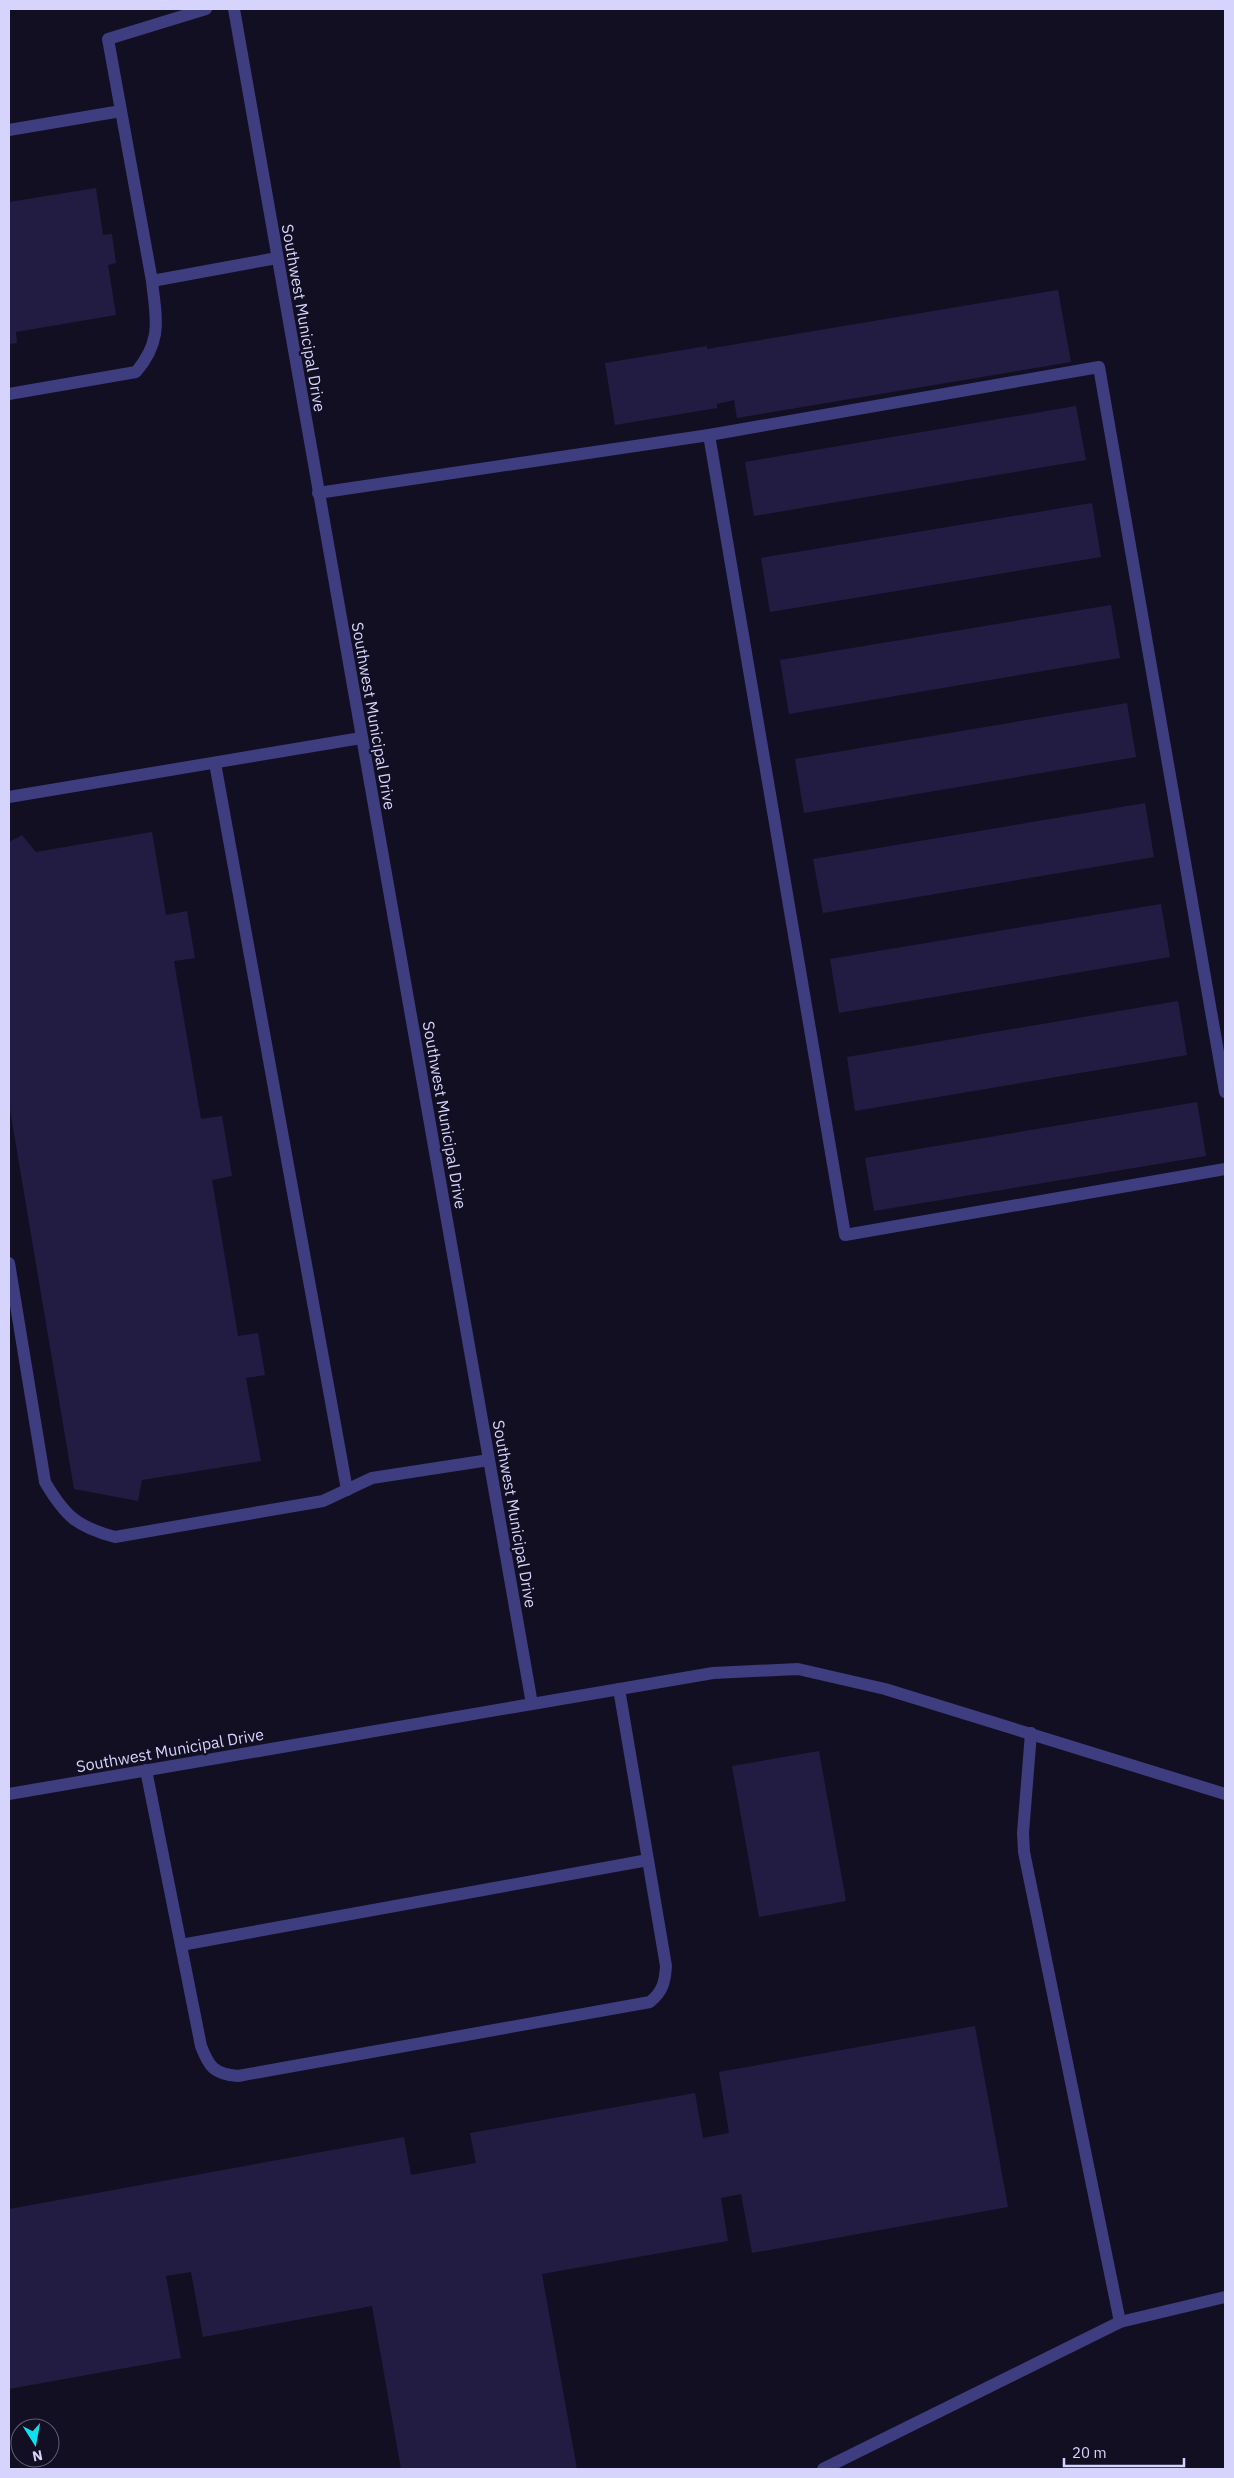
<svg xmlns="http://www.w3.org/2000/svg" width="1234" height="2478" font-family="'IBM Plex Sans',sans-serif">
<rect width="100%" height="100%" fill="#120f22"/>
<!-- building -->
<g fill="#231c42">
<path d="M96,188L103,235L112,234L116,263L108,265L116,315L16,332L17,343L9,344V202Z"/>
<path d="M1058,290L1071,362L737,418L734,400L717,404V408L615,425L605,363L707,346V349Z"/>
<path d="M1076,406L1086,460L754,516L745,462Z"/>
<path d="M1092,503L1101,557L770,612L761,558Z"/>
<path d="M1111,605L1120,658L789,714L780,660Z"/>
<path d="M1127,703L1136,757L804,813L795,759Z"/>
<path d="M1145,803L1154,857L823,913L813,859Z"/>
<path d="M152,832L166,915L187,911L195,958L174,961L201,1119L222,1116L232,1176L212,1180L238,1336L258,1333L265,1375L246,1378L261,1461L142,1480L138,1501L74,1489L9,1104V842L22,835L36,852Z"/>
<path d="M1161,904L1170,957L839,1013L830,959Z"/>
<path d="M1178,1001L1187,1055L855,1111L847,1057Z"/>
<path d="M1197,1102L1206,1156L874,1211L865,1158Z"/>
<path d="M819,1751L846,1901L759,1917L732,1766Z"/>
<path d="M975,2026L1008,2207L752,2253L741,2194L721,2198L728,2241L542,2274L577,2469H401L372,2306L203,2337L191,2272L166,2276L181,2358L9,2389V2209L404,2137L411,2175L476,2163L470,2133L695,2093L703,2138L729,2133L719,2072Z"/>
</g>
<g fill="none" stroke-linecap="round" stroke-linejoin="round">
<!-- service -->
<g stroke="#3d3d7f" stroke-width="12">
<path d="M206,9L108,39L152,281L277,258"/>
<path d="M9,130L121,111"/>
<path d="M9,394L136,372C163,340 156,319 152,281"/>
<path d="M709,435L845,1235L1225,1169"/>
<path d="M318,493L709,435L1099,367L1225,1092"/>
<path d="M215,763L347,1490"/>
<path d="M9,797L361,738"/>
<path d="M9,1263L45,1482C65,1516 77,1527 115,1537L323,1501L372,1478L489,1460"/>
<path d="M532,1704L713,1673L798,1669L885,1689L1225,1794"/>
<path d="M1031,1733L1023,1833L1024,1852L1120,2322"/>
<path d="M146,1770L201,2046C209,2067 214,2074 238,2076L650,2002C663,1991 665,1982 666,1966L619,1689"/>
<path d="M181,1945L648,1860"/>
<path d="M823,2469L1120,2322L1225,2297"/>
</g>
<!-- tertiary -->
<path stroke="#3d3d7f" stroke-width="12" d="M9,1794L532,1704L234,9"/>
</g>
<g text-anchor="middle" stroke-width="4.5" stroke-linejoin="round" paint-order="stroke">
<!-- street labels -->
<g font-size="16" fill="#d6d3fd" stroke="#120f22">
<text transform="translate(304 318) rotate(80)" y="6">Southwest Municipal Drive</text>
<text transform="translate(374 716) rotate(80)" y="6">Southwest Municipal Drive</text>
<text transform="translate(445 1115) rotate(80)" y="6">Southwest Municipal Drive</text>
<text transform="translate(515 1514) rotate(80)" y="6">Southwest Municipal Drive</text>
<text transform="translate(170 1750) rotate(-10)" y="6">Southwest Municipal Drive</text>
</g>
</g>
<!-- border -->
<rect width="1234" height="2478" fill="none" stroke="#d6d3fd" stroke-width="20"/>
<!-- north arrow -->
<g transform="translate(35 2443) rotate(169)"><circle r="24" fill="#120f22" stroke="#605d7a"/>
<path d="M0-4L9 19L0 12L-9 19Z" fill="#0de0ee"/>
<text y="-8" font-size="14" font-weight="bold" text-anchor="middle" fill="#d6d3fd">N</text>
</g>
<!-- scale -->
<path d="M1064 2458v8h120v-8" fill="none" stroke="#d6d3fd" stroke-width="2.5"/>
<text x="1072" y="2458" font-size="15" fill="#d6d3fd" stroke="#120f22" stroke-width="4" paint-order="stroke">20 m</text>
</svg>
